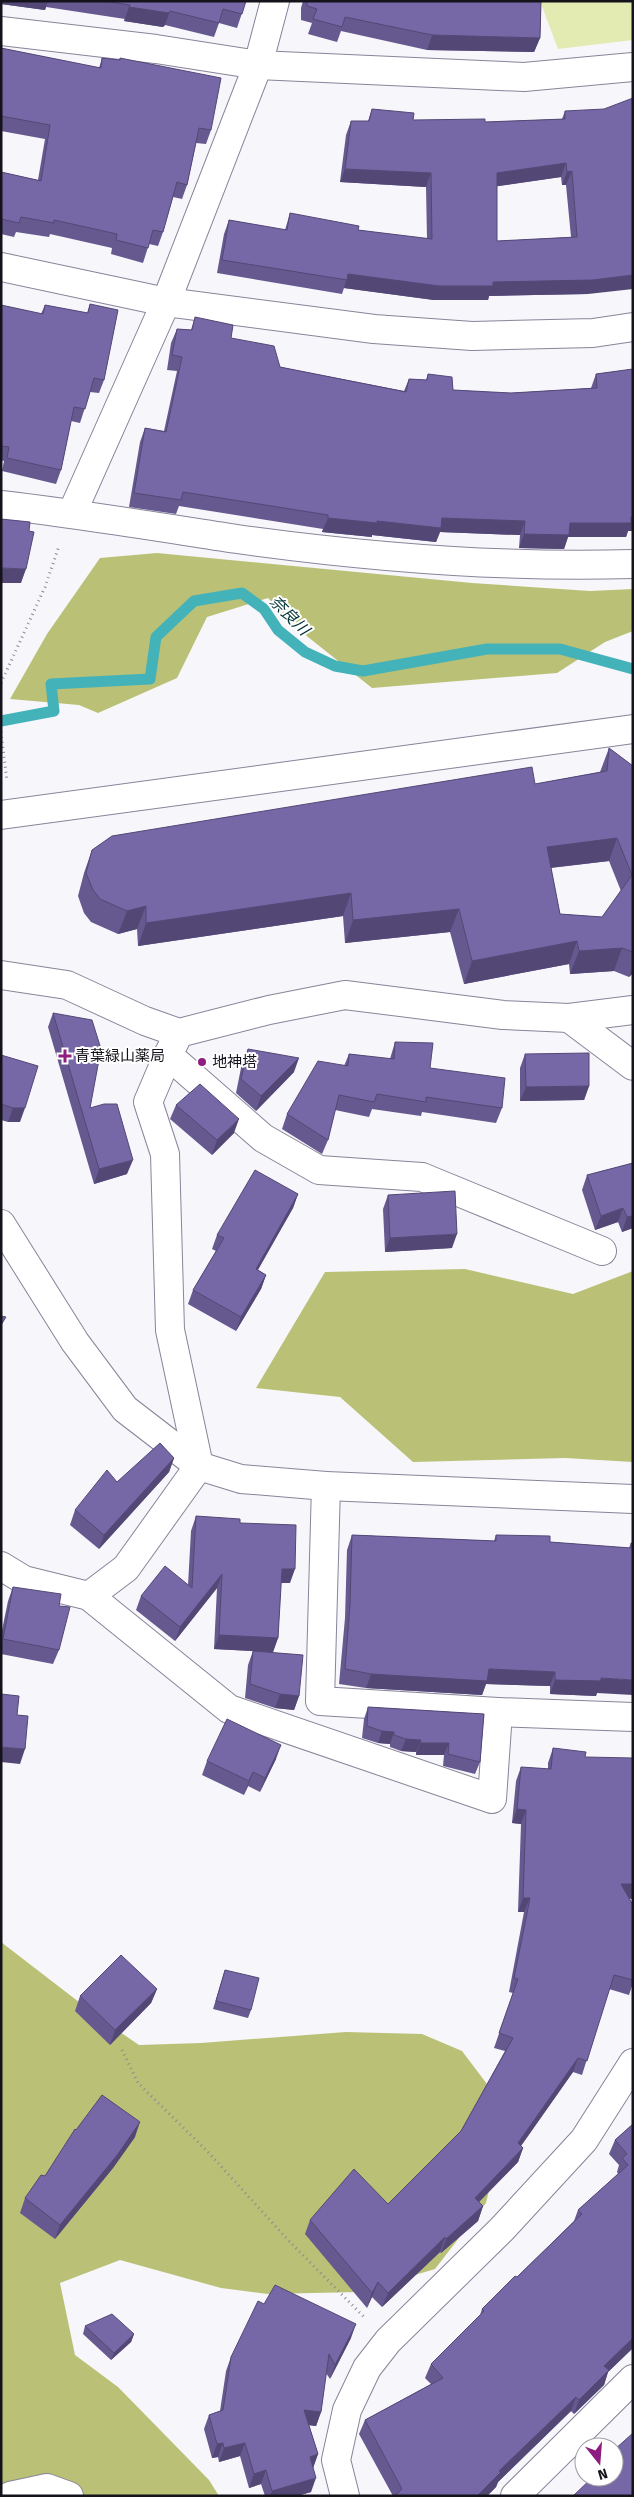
<svg xmlns="http://www.w3.org/2000/svg" width="634" height="2497" font-family="'Fira Sans','Noto Sans JP',sans-serif">
<rect width="100%" height="100%" fill="#f7f6fb"/>
<!-- green -->
<path fill="#e4ebb2" d="M540,1H633V40L558,49Z"/>
<!-- forest -->
<g fill="#bac176">
<path d="M157,553L472,583L590,591L633,589V631L605,642L557,673L372,688L303,633L268,598L207,617L177,678L98,713L79,705L10,699L47,634L100,558Z"/>
<path d="M465,1269L573,1294L633,1271V1462L565,1458L413,1462L340,1397L256,1388L325,1272Z"/>
<path d="M1,1942L101,2019L139,2045L201,2043L346,2032L422,2034L462,2051L490,2088L501,2140L486,2203L435,2269L358,2292L268,2294L221,2288L120,2260L60,2283L75,2355L118,2387L209,2480L219,2496H1Z"/>
</g>
<g fill="none" stroke-linecap="round" stroke-linejoin="round">
<!-- stream -->
<path stroke="#44b2b9" stroke-width="11" d="M1,721L54,711L51,684L150,679L156,637L194,601L242,593L264,609L278,630L305,652L335,666L363,671L487,649H560L633,669"/>
<defs>
<g id="minor">
<path d="M1,31L156,49L258,65L524,77L633,67"/>
<path d="M1,267L166,302L374,329L472,336L593,333L633,327"/>
<path d="M1,505C80,514 158,527 237,539C367,557 501,568 633,564"/>
<path d="M72,513L166,302L258,65L275,1"/>
<path d="M1,815L633,729"/>
<path d="M1,975L67,985L145,1021L179,1033L269,1010L345,995L503,1015L569,1018L633,1010"/>
<path d="M569,1018L633,1066"/>
<path d="M168,1055L263,1138L319,1170L422,1177L602,1251"/>
<path d="M1,1224L75,1342L125,1409L199,1466L241,1479L326,1486L633,1499"/>
<path d="M326,1486L320,1701L498,1712L633,1717"/>
<path d="M1,1566L24,1580L89,1596L229,1709L492,1799L498,1712"/>
<path d="M89,1596L126,1568L199,1466L170,1330L165,1154L148,1102L168,1055L179,1033"/>
<path d="M10,2496L47,2488L69,2496"/>
<path d="M345,2496L336,2460L347,2410L367,2368L388,2341L502,2229L584,2140L633,2063"/>
<path d="M515,2496L633,2379"/>
</g>
</defs>
<!-- minor casing -->
<use href="#minor" stroke="#888499" stroke-width="30"/>
<!-- path -->
<g stroke="#8b8a90" stroke-width="3" stroke-dasharray="1 4" stroke-linecap="butt">
<path d="M1,683L45,587L59,546"/>
<path d="M1,732L7,781"/>
<path d="M122,2050L138,2083L208,2152L288,2240L366,2319"/>
</g>
<!-- minor -->
<use href="#minor" stroke="#fff" stroke-width="28"/>
</g>
<!-- wall -->
<g fill="#655990" fill-rule="evenodd">
<path d="M1,1H246L237,28L219,23L214,37L165,25L163,27L124,21L125,19L46,7L45,10L1,4Z"/>
<path d="M303,1H541L540,38L534,52L427,50L341,31L337,42L308,34L312,23L301,20V8Z"/>
<path d="M1,48L99,68L102,58L119,60L120,58L211,130L206,144L196,143L187,185L182,199L173,197L163,232L158,246L149,244L143,263L111,254L112,248L50,234L49,237L16,232L14,237L1,234V172L38,180L45,139L1,131Z"/>
<path d="M372,109L413,120L485,122L562,119L565,111L588,294L489,296L488,300H434L344,288L342,294L217,273L224,234L229,220L285,230L290,213L358,230L427,239L426,187L340,182L346,135L351,121H368ZM561,177L562,185H566L571,237L497,241V186Z"/>
<path d="M90,304L104,380L99,393L90,392L80,423L71,421L61,470L56,484L2,471L4,461L1,460V305L41,314L45,305L87,313Z"/>
<path d="M195,317L280,367L404,391L409,379L426,380L428,374L453,390L511,393L591,388L596,374L633,369V531H628L626,537H568L564,549L519,548L520,535L440,532L436,542L372,535V537L322,532L323,529L179,506L176,514L129,507L140,442L145,428L164,431L177,371L167,370L171,343L177,329L191,330Z"/>
<path d="M609,748L633,766V973L629,977L614,971L570,974L569,964L464,984L450,932L345,943L343,916L138,946L137,929L118,934L91,922L84,913L78,896L84,873L92,850L535,784L600,772ZM609,861L621,891L602,917L560,914L551,868Z"/>
<path d="M53,1013L90,1108L127,1174L94,1184L48,1027Z"/>
<path d="M395,1042L430,1068L502,1108L496,1123L422,1112L421,1116L372,1109L369,1117L335,1110L328,1140L322,1154L282,1129L287,1114L344,1066L349,1054L390,1059Z"/>
<path d="M248,1049L294,1072L256,1111L236,1093L242,1063Z"/>
<path d="M525,1054L589,1086L584,1100L520,1101V1068Z"/>
<path d="M1,1055L20,1122H8L1,1120Z"/>
<path d="M176,1105L234,1133L212,1155L170,1119Z"/>
<path d="M633,1163V1228L622,1232L618,1222L595,1230L582,1190L587,1175Z"/>
<path d="M298,1194L293,1208L258,1270L266,1275L261,1289L236,1331L188,1304L193,1290L216,1251L212,1249L217,1235Z"/>
<path d="M388,1195L452,1248L385,1252L383,1209Z"/>
<path d="M174,1458L169,1472L99,1549L70,1525L75,1510L117,1482Z"/>
<path d="M196,1516L240,1523L290,1583H281L278,1638L273,1652L299,1696L294,1710L275,1708L245,1698L248,1665L253,1651L214,1649L217,1588L175,1641L136,1610L141,1596L188,1585L191,1531Z"/>
<path d="M352,1535L494,1541L496,1535L550,1542L629,1548L631,1543H633L596,1696L550,1694V1686L486,1684L482,1695L366,1688L339,1684L345,1618L347,1550Z"/>
<path d="M13,1587L59,1650L53,1664L1,1654V1635L8,1601Z"/>
<path d="M368,1707L484,1714L480,1762L475,1774L443,1766L444,1755H416V1752L401,1751L390,1747V1744L378,1743L362,1738L364,1719Z"/>
<path d="M553,1748L585,1757L629,1899L633,1905V1983L629,1995L609,1989L582,2075L573,2072L521,2146L523,2148L518,2162L479,2202L483,2206L478,2221L441,2253L440,2252L382,2307L372,2297L367,2308L305,2234L310,2220L388,2204L461,2131L505,2051L494,2048L513,1993L509,1992L524,1912H518L521,1824L512,1823L516,1781L521,1767L548,1769V1763Z"/>
<path d="M276,1759L260,1792L248,1786L244,1795L202,1775L207,1761Z"/>
<path d="M225,1970L251,2010L248,2018L213,2009Z"/>
<path d="M157,1989L151,2003L110,2045L75,2011L80,1996Z"/>
<path d="M633,2124V2348L608,2372L604,2385L574,2414L571,2411L498,2482L496,2487L487,2496H393L359,2434L365,2420L431,2384L425,2378L431,2364L480,2315L482,2309L517,2277L574,2221L578,2210L618,2174L617,2172L619,2165L609,2154L615,2140Z"/>
<path d="M76,2130L135,2137L113,2168L55,2239L20,2213L25,2198L45,2176Z"/>
<path d="M264,2304L351,2338L330,2379L326,2373L321,2412L316,2426L309,2425L318,2454L313,2468L311,2492L297,2496H265L261,2484L249,2488L240,2456L219,2462L218,2457L212,2458L204,2429L209,2415L220,2411L226,2371L231,2357Z"/>
<path d="M85,2326L134,2334L131,2342L111,2360L83,2334Z"/>
</g>
<!-- shaded-wall -->
<g fill="#534875">
<path d="M1,1H48L45,10L1,4Z"/>
<path d="M129,7L170,11L165,25L163,27L124,21Z"/>
<path d="M432,35L540,38L534,52L427,50Z"/>
<path d="M566,163L561,177L492,187L497,173Z"/>
<path d="M345,169L431,173L426,187L340,182Z"/>
<path d="M572,171L566,185H562L567,172Z"/>
<path d="M348,274L493,282L633,275V289L588,294L489,296L488,300H434L344,288Z"/>
<path d="M633,517V531H628L626,537H568L564,549L519,548L524,534L570,523Z"/>
<path d="M328,518L377,521L442,518L525,521L520,535L440,532L436,542L372,535V537L322,532Z"/>
<path d="M1,568L26,569L21,583H1Z"/>
<path d="M617,838L609,861L539,869L547,847Z"/>
<path d="M351,893L343,916L138,946L146,923Z"/>
<path d="M146,906L137,929L118,934L127,911Z"/>
<path d="M459,909L450,932L345,943L353,920Z"/>
<path d="M577,941L569,964L464,984L472,961Z"/>
<path d="M622,948L614,971L570,974L579,951Z"/>
<path d="M633,965V973L629,977Z"/>
<path d="M299,1058L294,1072L256,1111L261,1096Z"/>
<path d="M589,1086L584,1100L520,1101L526,1087Z"/>
<path d="M13,1108H25L20,1122H8Z"/>
<path d="M239,1119L234,1133L212,1155L217,1140Z"/>
<path d="M133,1160L127,1174L94,1184L99,1169Z"/>
<path d="M298,1194L293,1208L250,1283L256,1269Z"/>
<path d="M623,1208L618,1222L595,1230L601,1216Z"/>
<path d="M633,1216V1228L622,1232L627,1217Z"/>
<path d="M457,1234L452,1248L385,1252L390,1238Z"/>
<path d="M266,1275L261,1289L236,1331L241,1317Z"/>
<path d="M174,1458L169,1472L99,1549L104,1535Z"/>
<path d="M282,1569H295L290,1583H277Z"/>
<path d="M222,1574L217,1588L175,1641L180,1627Z"/>
<path d="M219,1635L278,1638L273,1652L214,1649Z"/>
<path d="M489,1669L555,1672L550,1686L486,1684L482,1695L366,1688L371,1674Z"/>
<path d="M601,1678L633,1680V1695L597,1693L596,1696L550,1694L555,1680Z"/>
<path d="M280,1694L299,1696L294,1710L275,1708Z"/>
<path d="M382,1731L394,1732L390,1744L378,1743Z"/>
<path d="M406,1739L421,1740L416,1752L401,1751Z"/>
<path d="M420,1743H449L444,1755H416Z"/>
<path d="M281,1745L276,1759L260,1792L265,1778Z"/>
<path d="M1,1747L25,1749L20,1764L1,1762Z"/>
<path d="M253,1772L248,1786L244,1795L249,1781Z"/>
<path d="M517,1809L526,1810L521,1824L512,1823Z"/>
<path d="M621,1884H633V1899L615,1898Z"/>
<path d="M523,1898H530L524,1912H518Z"/>
<path d="M157,1989L151,2003L110,2045L115,2030Z"/>
<path d="M578,2058L573,2072L513,2157L518,2143Z"/>
<path d="M140,2122L135,2137L113,2168L55,2239L60,2225Z"/>
<path d="M523,2148L518,2162L469,2212L475,2198Z"/>
<path d="M483,2206L478,2221L441,2253L446,2239Z"/>
<path d="M445,2237L440,2252L382,2307L388,2293Z"/>
<path d="M378,2282L372,2297L367,2308L372,2293Z"/>
<path d="M356,2324L351,2338L330,2379L335,2365Z"/>
<path d="M134,2334L131,2342L111,2360L114,2353Z"/>
<path d="M633,2338V2348L608,2372L604,2385L574,2414L579,2400L604,2366Z"/>
<path d="M576,2397L571,2411L498,2482L496,2487L487,2496H477L499,2471Z"/>
<path d="M304,2410L321,2412L316,2426L299,2424Z"/>
<path d="M223,2443L218,2457L212,2458L217,2444Z"/>
<path d="M245,2443L240,2456L219,2462L224,2448Z"/>
<path d="M318,2454L313,2468L310,2457Z"/>
<path d="M266,2470L261,2484L249,2488L254,2474Z"/>
<path d="M316,2478L311,2492L297,2496H270L272,2491Z"/>
</g>
<!-- building -->
<g fill="#7667a7" stroke="#534875" fill-rule="evenodd">
<path d="M104,1H246L242,14L223,9L219,23L170,11L169,13L129,7L130,5Z"/>
<path d="M307,1H541L540,38L432,35L345,17L342,27L313,19L317,9L307,6Z"/>
<path d="M1,48L101,68L102,58L120,60V58L221,78L211,130L199,128L187,185L177,182L163,232L153,230L148,248L116,240L117,234L54,220V223L21,217L19,223L1,219V172L41,181L50,125L1,116Z"/>
<path d="M633,98V275L593,280L493,282V286H439L348,274L347,280L222,260L229,220L287,230L290,213L359,226L358,230L432,239L431,173L345,169L351,121H369L372,109L414,113L413,120L485,119V122L565,119V111L604,109ZM566,163L567,172L572,171L577,237L497,241V173Z"/>
<path d="M90,304L118,310L104,380L94,378L85,409L74,407L61,470L7,458L9,447L1,446V305L43,314L45,305L88,313Z"/>
<path d="M195,317L233,325L231,338L274,346L280,367L406,392L409,379L427,380L428,374L452,377L453,390L511,393L597,388L596,374L633,369V517H631V523H570L569,535L524,534L525,521L442,518L441,528L377,521V523L328,518V515L183,492L181,500L134,493L145,428L166,432L182,357L172,355L177,329L192,330Z"/>
<path d="M1,519L30,522L29,531L34,532L26,569L1,568Z"/>
<path d="M609,748L633,766V952L622,948L579,951L577,941L472,961L459,909L353,920L351,893L146,923V906L127,911L100,899L93,890L86,873L92,850L112,836L532,767L535,784L607,771ZM617,838L632,875L602,917L560,914L547,847Z"/>
<path d="M53,1013L92,1020L101,1049L90,1108L104,1104H117L133,1160L99,1169Z"/>
<path d="M395,1042L433,1043L430,1068L505,1078L502,1108L426,1097V1102L377,1094L374,1102L339,1095L328,1140L287,1114L318,1061L348,1066L349,1054L394,1059Z"/>
<path d="M248,1049L299,1058L261,1096L241,1079Z"/>
<path d="M589,1053V1086L526,1087L525,1054Z"/>
<path d="M1,1055L38,1066L25,1108H13L1,1104Z"/>
<path d="M200,1084L239,1119L217,1140L176,1105Z"/>
<path d="M633,1163V1216L627,1217L623,1208L601,1216L587,1175Z"/>
<path d="M255,1170L298,1194L256,1269L266,1275L241,1317L193,1290L224,1238L217,1235Z"/>
<path d="M455,1191L457,1234L390,1238L388,1195Z"/>
<path d="M1,1316L6,1317L1,1325Z"/>
<path d="M160,1443L174,1458L104,1535L75,1510L107,1470L117,1482Z"/>
<path d="M196,1516L240,1519V1523L296,1525L295,1569H282L278,1638L219,1635L222,1574L180,1627L141,1596L165,1566L192,1588Z"/>
<path d="M352,1535L496,1541V1535L550,1536V1542L631,1548V1543H633V1680L601,1678V1681L555,1680V1672L489,1669L487,1681L371,1674L345,1669L350,1604Z"/>
<path d="M13,1587L61,1594L59,1606L70,1607L59,1650L3,1639Z"/>
<path d="M253,1651L303,1655L299,1696L280,1694L250,1684Z"/>
<path d="M1,1694L19,1696L17,1715L28,1716L25,1749L1,1747Z"/>
<path d="M368,1707L484,1714L480,1762L448,1754L449,1743H420L421,1740L406,1739L394,1735V1732L382,1731L367,1726Z"/>
<path d="M227,1719L281,1745L265,1778L253,1772L249,1781L207,1761Z"/>
<path d="M553,1748L586,1752L585,1757L633,1758V1884H621L633,1905V1980L614,1975L587,2061L578,2058L518,2143L523,2148L475,2198L483,2206L446,2239L445,2237L388,2293L378,2282L372,2293L310,2220L354,2169L388,2204L461,2131L513,2038L499,2033L518,1979L514,1978L530,1898H523L526,1810L517,1809L521,1767L551,1769Z"/>
<path d="M121,1955L157,1989L115,2030L80,1996Z"/>
<path d="M225,1970L259,1978L251,2010L216,2001Z"/>
<path d="M102,2095L140,2122L118,2154L60,2225L25,2198L41,2175L45,2176L75,2129L76,2130Z"/>
<path d="M633,2124V2338L604,2366L609,2370L579,2400L576,2397L499,2471L501,2472L477,2496H395L402,2489L365,2420L443,2378L431,2364L484,2311L482,2309L515,2276L517,2277L582,2214L578,2210L628,2165L622,2158L627,2154L615,2140Z"/>
<path d="M275,2285L356,2324L335,2365L329,2354L321,2412L304,2410L318,2454L310,2457L316,2478L272,2491L266,2470L254,2474L245,2443L224,2448L223,2443L217,2444L209,2415L223,2410L231,2357L258,2301L264,2304Z"/>
<path d="M112,2314L134,2334L114,2353L85,2326Z"/>
<path d="M633,2433V2496H573L593,2477H614V2457L615,2456L614,2454V2450Z"/>
</g>
<!-- markers -->
<g fill="#8d1d7f" stroke="#fff" stroke-width="2">
<path d="M62.5 1048.5h5v5h5v5h-5v5h-5v-5h-5v-5h5z"/>
<circle cx="202" cy="1062" r="5"/>
</g>
<g text-anchor="middle" stroke-width="4" stroke-linejoin="round" paint-order="stroke">
<!-- poi labels -->
<g font-size="15" fill="#14121a" stroke="#fff" text-anchor="start">
<text x="75" y="1061">青葉緑山薬局</text>
<text x="212" y="1067">地神塔</text>
</g>
<!-- water labels -->
<g font-size="16" font-style="italic" fill="#003336" stroke="#fff">
<text transform="translate(290 615) rotate(45)" y="6">奈良川</text>
</g>
</g>
<!-- border -->
<rect width="634" height="2497" fill="none" stroke="#14121a" stroke-width="5"/>
<!-- north arrow -->
<g transform="translate(599 2462) rotate(163)"><circle r="24" fill="#ffffff" stroke="#a1a0a3"/>
<path d="M0-4L9 19L0 12L-9 19Z" fill="#8d1d7f"/>
<text y="-8" font-size="14" font-weight="bold" text-anchor="middle" fill="#14121a">N</text>
</g>
</svg>
